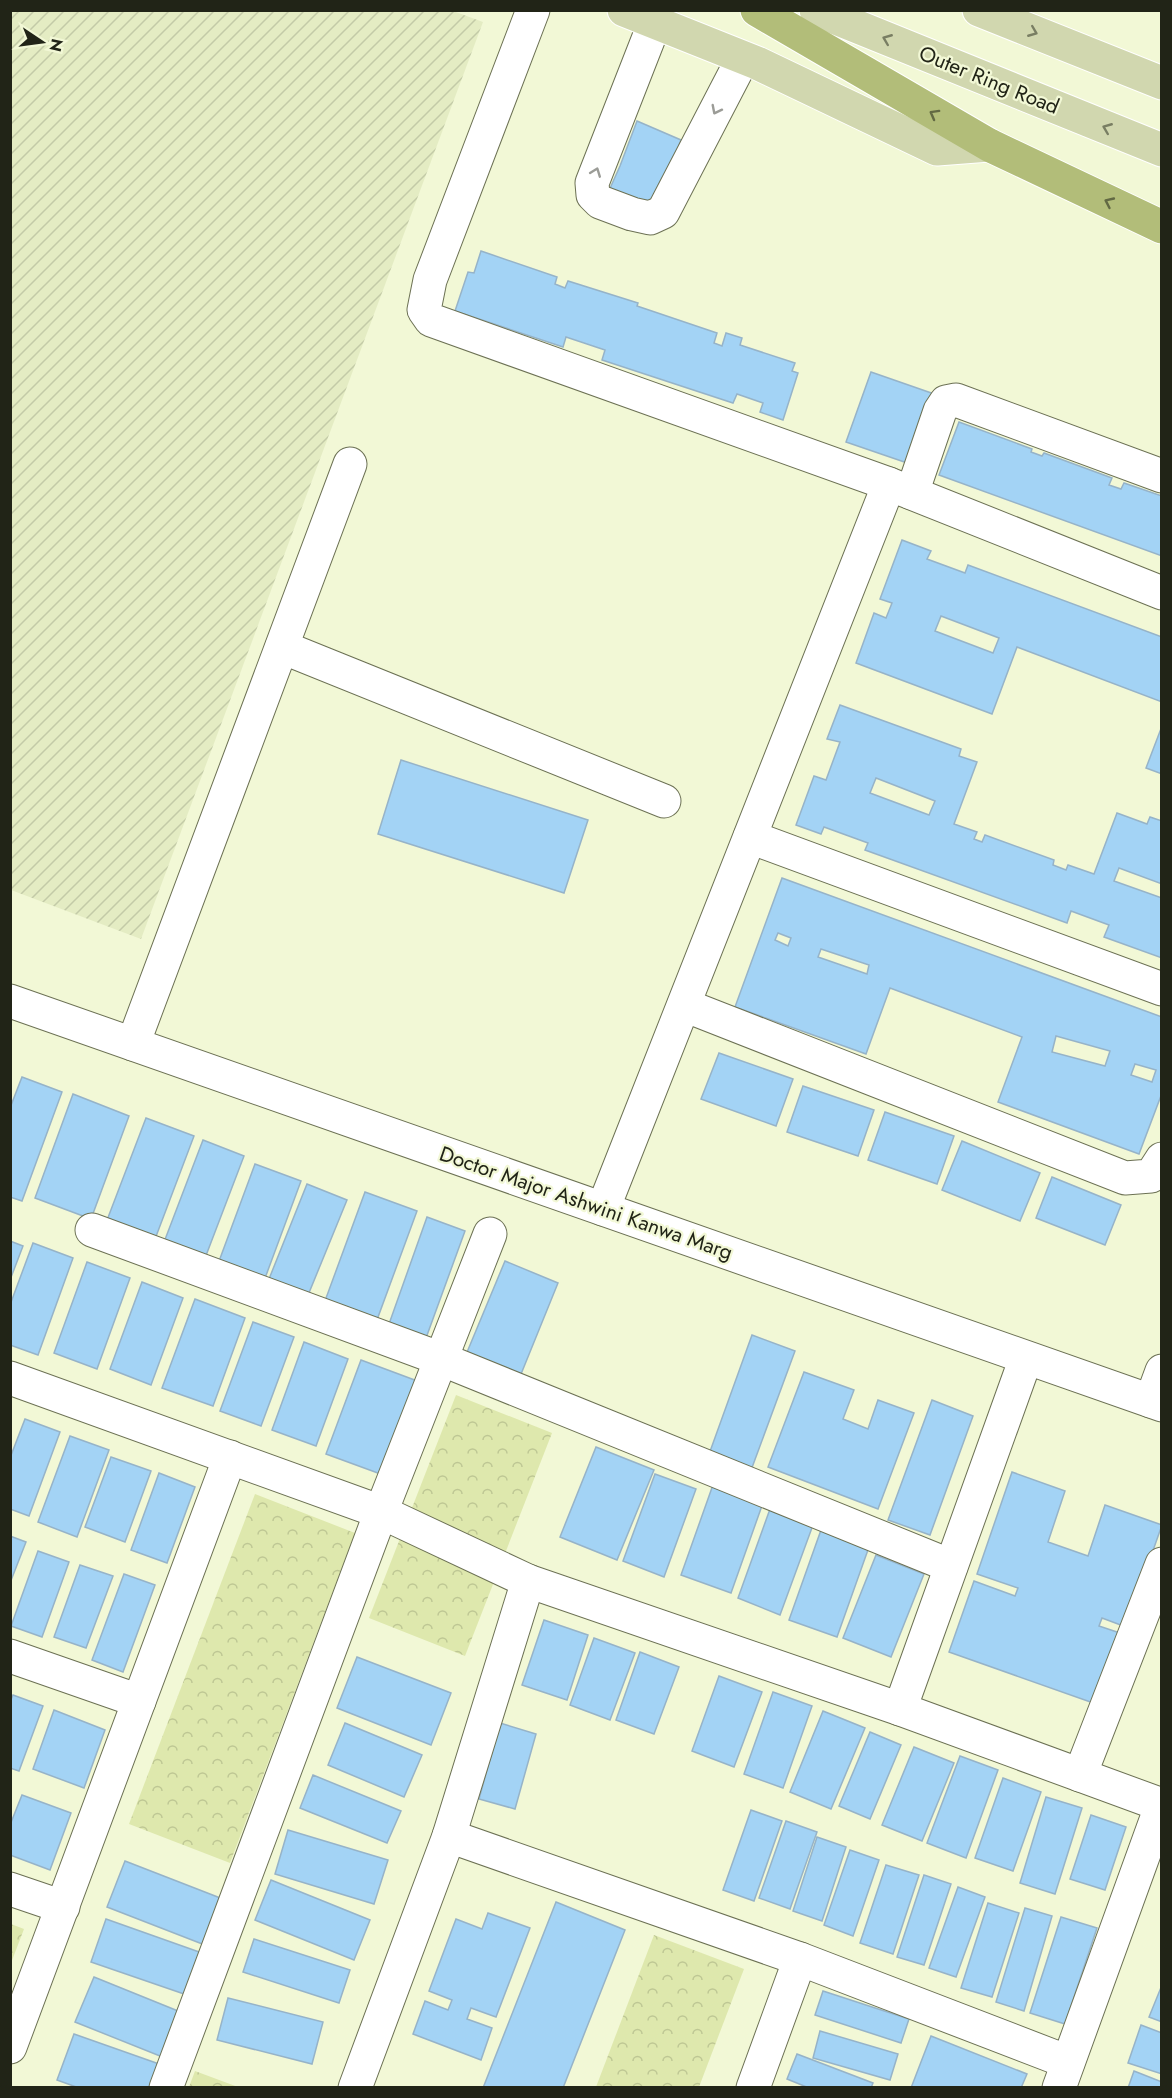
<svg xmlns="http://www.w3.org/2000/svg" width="1172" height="2098" font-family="Jost,sans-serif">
<defs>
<pattern id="industrial-furrows" width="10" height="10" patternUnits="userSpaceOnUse" patternTransform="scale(1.5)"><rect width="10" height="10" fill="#e4ecc3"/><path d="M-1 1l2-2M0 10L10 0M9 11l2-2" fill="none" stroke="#c3caa7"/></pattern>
<pattern id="forest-crowns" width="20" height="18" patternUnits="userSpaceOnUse" patternTransform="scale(1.5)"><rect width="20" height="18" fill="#dee8ad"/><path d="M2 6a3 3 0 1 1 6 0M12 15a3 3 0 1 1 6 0" fill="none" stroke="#bec794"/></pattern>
</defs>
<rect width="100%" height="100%" fill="#f2f8d6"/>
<!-- industrial -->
<path fill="url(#industrial-furrows)" d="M453,11L483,22L141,939L11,890V11Z"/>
<!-- forest -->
<g fill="url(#forest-crowns)">
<path d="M456,1395L552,1433L465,1656L369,1618Z"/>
<path d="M255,1494L355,1533L230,1863L129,1824Z"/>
<path d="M11,1924L24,1929L11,1963Z"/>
<path d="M654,1935L744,1969L699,2087H596Z"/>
<path d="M195,2071L238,2087H189Z"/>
</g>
<!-- building -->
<g fill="#a3d3f5" stroke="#96b3c8" stroke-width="1.5" fill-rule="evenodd">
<path d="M637,121L681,140L653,210L607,195L620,166Z"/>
<path d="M481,251L557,277L555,284L565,288L568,281L638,303L637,306L717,333L714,343L722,346L726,333L742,338L740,345L795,363L792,371L798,373L783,420L760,412L763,403L737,394L733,403L602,360L605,350L566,337L563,347L455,311L468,272L474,273Z"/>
<path d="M871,372L940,396L916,466L846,442Z"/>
<path d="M959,422L1032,449L1031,452L1042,456L1044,453L1112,478L1109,485L1121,489L1124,483L1162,496V556L939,475Z"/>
<path d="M902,540L931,551L927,559L965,573L968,565L1162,637V702L1017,647L992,714L856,663L874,613L886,618L892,603L880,599ZM941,616L999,638L993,653L935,631Z"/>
<path d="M840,705L961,749L959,756L977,762L954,824L977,832L974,839L982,842L985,835L1054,860L1053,865L1066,870L1068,865L1094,874L1117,813L1147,824L1150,817L1162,821V884L1119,868L1114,881L1162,898V958L1104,937L1109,925L1071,911L1067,923L865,850L868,843L824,827L821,834L796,825L814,776L826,780L840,742L827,739ZM876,778L935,801L929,815L870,793Z"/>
<path d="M1162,726V774L1146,768Z"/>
<path d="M401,760L588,820L564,893L378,834Z"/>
<path d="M782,878L1162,1017V1093L1139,1154L998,1102L1022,1037L890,988L866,1054L735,1007ZM778,933L791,938L788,946L775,940ZM821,949L869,965L867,974L818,957ZM1056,1036L1110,1051L1105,1066L1052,1052ZM1135,1064L1156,1070L1152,1082L1131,1075Z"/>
<path d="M719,1053L793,1079L776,1126L701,1099Z"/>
<path d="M22,1077L62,1092L22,1201L10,1197V1108Z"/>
<path d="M803,1086L874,1110L858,1156L787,1132Z"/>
<path d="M73,1094L129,1116L91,1219L35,1198Z"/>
<path d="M885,1112L954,1136L937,1184L868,1160Z"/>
<path d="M146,1118L194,1136L152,1247L104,1228Z"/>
<path d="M203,1140L244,1156L202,1266L161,1250Z"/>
<path d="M962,1141L1040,1173L1020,1221L942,1190Z"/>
<path d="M255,1164L301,1181L261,1289L215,1272Z"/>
<path d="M1052,1177L1121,1205L1105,1245L1036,1218Z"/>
<path d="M307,1184L347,1200L304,1305L265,1289Z"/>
<path d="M365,1192L417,1211L374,1328L322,1309Z"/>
<path d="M427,1217L465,1231L426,1338L389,1324Z"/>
<path d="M10,1241L23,1246L10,1280Z"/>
<path d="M33,1243L73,1258L38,1355L10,1345V1305Z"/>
<path d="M505,1261L558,1283L519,1379L465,1357Z"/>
<path d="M87,1262L130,1278L97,1369L54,1353Z"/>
<path d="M142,1282L183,1298L151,1385L110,1369Z"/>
<path d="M195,1299L245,1318L213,1406L162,1388Z"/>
<path d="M253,1322L294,1337L261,1426L220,1411Z"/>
<path d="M752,1335L795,1351L750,1473L708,1457Z"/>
<path d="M304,1342L348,1359L316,1446L272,1430Z"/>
<path d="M361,1360L420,1382L386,1476L326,1454Z"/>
<path d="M804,1372L854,1390L843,1419L868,1429L878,1400L914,1413L878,1509L768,1467Z"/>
<path d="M932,1400L973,1416L930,1535L888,1520Z"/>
<path d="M25,1419L60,1432L29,1516L10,1509V1458Z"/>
<path d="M70,1436L109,1450L77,1537L38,1522Z"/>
<path d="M596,1447L654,1470L617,1560L560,1537Z"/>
<path d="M111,1457L151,1471L125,1542L85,1527Z"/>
<path d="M1012,1472L1065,1491L1048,1542L1088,1556L1105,1505L1162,1525L1126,1627L1102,1618L1099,1626L1123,1634L1099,1705L949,1652L974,1581L1015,1596L1018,1588L977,1574Z"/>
<path d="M159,1473L195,1487L167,1563L131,1550Z"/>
<path d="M655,1474L696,1489L664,1577L623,1561Z"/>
<path d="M714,1482L764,1500L731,1593L681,1575Z"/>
<path d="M770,1509L813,1525L780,1615L738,1598Z"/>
<path d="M821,1530L869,1547L837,1637L789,1620Z"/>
<path d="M10,1536L26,1542L10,1583Z"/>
<path d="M38,1551L69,1562L42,1637L11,1626Z"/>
<path d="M876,1555L924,1574L891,1657L843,1638Z"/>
<path d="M80,1565L113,1576L86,1648L54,1637Z"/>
<path d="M124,1574L155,1585L123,1672L92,1660Z"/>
<path d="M544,1620L588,1635L567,1700L522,1685Z"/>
<path d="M594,1638L635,1653L610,1720L570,1705Z"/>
<path d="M640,1652L679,1667L654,1734L616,1720Z"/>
<path d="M357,1657L451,1693L431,1745L337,1708Z"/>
<path d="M719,1676L762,1692L734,1767L692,1751Z"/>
<path d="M773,1692L812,1706L783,1788L744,1774Z"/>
<path d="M13,1695L43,1706L19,1771L10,1768V1702Z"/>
<path d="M54,1710L105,1730L84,1788L33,1769Z"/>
<path d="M823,1711L865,1728L831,1809L790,1792Z"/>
<path d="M345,1723L422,1755L404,1797L328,1765Z"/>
<path d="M500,1723L536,1734L515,1809L479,1799Z"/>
<path d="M870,1732L901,1745L870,1819L839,1806Z"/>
<path d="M914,1747L954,1763L922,1841L882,1825Z"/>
<path d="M960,1756L998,1770L966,1858L927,1843Z"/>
<path d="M313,1775L401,1811L387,1843L300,1808Z"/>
<path d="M1003,1778L1041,1792L1013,1871L975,1858Z"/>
<path d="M22,1795L71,1813L50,1870L10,1855V1825Z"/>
<path d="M1046,1797L1082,1808L1055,1894L1020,1883Z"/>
<path d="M751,1810L782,1821L754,1901L723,1890Z"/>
<path d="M1091,1815L1126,1827L1105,1890L1070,1879Z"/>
<path d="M786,1821L817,1832L790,1909L759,1898Z"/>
<path d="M288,1830L388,1860L374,1904L275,1874Z"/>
<path d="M817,1837L846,1847L822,1921L793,1911Z"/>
<path d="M850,1850L879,1860L853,1936L824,1925Z"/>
<path d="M125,1861L228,1901L210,1947L107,1907Z"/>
<path d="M886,1865L919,1875L893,1954L860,1943Z"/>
<path d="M924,1875L951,1884L924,1965L897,1957Z"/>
<path d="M271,1880L370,1920L354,1960L255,1920Z"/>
<path d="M958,1887L985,1897L956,1977L929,1968Z"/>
<path d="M556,1902L625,1930L563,2088H483Z"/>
<path d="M988,1903L1019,1913L992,1997L961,1988Z"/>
<path d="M1025,1908L1052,1916L1024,2011L996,2002Z"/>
<path d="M488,1913L530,1928L496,2017L471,2008L467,2019L492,2028L481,2060L413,2034L425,2001L448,2010L452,2000L429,1991L456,1919L482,1929Z"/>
<path d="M1061,1917L1097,1928L1065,2024L1030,2013Z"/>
<path d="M106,1919L202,1953L187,1995L91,1962Z"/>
<path d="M254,1939L350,1970L339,2003L243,1972Z"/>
<path d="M94,1977L183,2013L165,2058L75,2022Z"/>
<path d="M1162,1985V2022L1149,2017Z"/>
<path d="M823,1991L909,2019L901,2043L815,2015Z"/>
<path d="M228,1998L323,2022L312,2064L217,2040Z"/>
<path d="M1141,2025L1162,2033V2074L1128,2063Z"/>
<path d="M820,2031L898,2054L890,2080L813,2058Z"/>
<path d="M74,2034L162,2065L154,2088H79L57,2080Z"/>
<path d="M931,2036L1027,2074L1021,2088H911Z"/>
<path d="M797,2054L873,2083L871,2088H809L787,2079Z"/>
<path d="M1134,2071L1162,2082V2088H1128Z"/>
</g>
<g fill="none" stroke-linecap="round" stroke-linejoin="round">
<defs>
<g id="minor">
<path d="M533,10L430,280L424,310L431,320L889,484L1162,593"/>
<path d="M655,22L592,183L593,195L600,202L632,214L650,218L663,212L743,58"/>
<path d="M912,493L940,411L946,402L956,400L1162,476"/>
<path d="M282,647L664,801"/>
<path d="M750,837L1162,989"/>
<path d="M10,1001L1162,1405"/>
<path d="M684,1005L1125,1178L1151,1176L1162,1159"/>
<path d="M133,1044L350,464"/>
<path d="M603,1209L889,484"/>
<path d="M92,1230L441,1359L951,1566"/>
<path d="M10,1378L381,1512L528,1581L900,1709L1162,1805"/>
<path d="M1151,1401L1162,1371"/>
<path d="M10,1656L139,1701"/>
<path d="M900,1709L1026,1358"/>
<path d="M1080,1775L1162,1564"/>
<path d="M449,1836L800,1959L1068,2062"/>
<path d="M10,1889L63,1907"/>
<path d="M10,2047L230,1457"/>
<path d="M166,2088L381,1512L490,1234"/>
<path d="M355,2088L449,1836L528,1581"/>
<path d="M753,2088L800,1959"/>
<path d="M1059,2088L1162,1804"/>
</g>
<g id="major">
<path d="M624,10L757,63L937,149L989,145"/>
<path d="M816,10L1162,150"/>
<path d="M979,10L1162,83"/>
</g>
<path id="highway" d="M757,10L989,145L1162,227"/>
</defs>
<!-- minor casing -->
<use href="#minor" stroke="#6c7154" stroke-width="35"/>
<!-- major casing -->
<use href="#major" stroke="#fff" stroke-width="35"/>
<!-- highway casing -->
<use href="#highway" stroke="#fff" stroke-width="35"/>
<!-- minor -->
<use href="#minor" stroke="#fff" stroke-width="33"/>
<!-- major -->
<use href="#major" stroke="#d1d7af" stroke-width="33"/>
<!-- highway -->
<use href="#highway" stroke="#b2bd79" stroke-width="33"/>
</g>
<!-- one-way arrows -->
<defs><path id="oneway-chevron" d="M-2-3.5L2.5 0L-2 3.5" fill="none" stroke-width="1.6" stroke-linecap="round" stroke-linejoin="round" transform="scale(1.5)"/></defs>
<g stroke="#797e63">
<use href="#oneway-chevron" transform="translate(1033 32) rotate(22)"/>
<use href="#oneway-chevron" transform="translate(887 39) rotate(-158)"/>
<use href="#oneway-chevron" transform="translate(1107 128) rotate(-158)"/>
</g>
<g stroke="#9b9c97">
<use href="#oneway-chevron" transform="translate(716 110) rotate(117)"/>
<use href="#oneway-chevron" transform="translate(596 172) rotate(-69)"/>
</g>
<g stroke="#626943">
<use href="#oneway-chevron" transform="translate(934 114) rotate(-151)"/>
<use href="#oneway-chevron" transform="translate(1109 202) rotate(-155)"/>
</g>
<g text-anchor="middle" stroke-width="4.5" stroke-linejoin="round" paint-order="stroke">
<!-- street labels -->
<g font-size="21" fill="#212417" stroke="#f2f8d6">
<text transform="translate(989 80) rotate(22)" y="7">Outer Ring Road</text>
<text transform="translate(586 1203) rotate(19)" y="7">Doctor Major Ashwini Kanwa Marg</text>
</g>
</g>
<!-- border -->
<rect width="1172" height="2098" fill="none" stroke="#212417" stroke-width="24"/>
<!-- north arrow -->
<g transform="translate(42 42) rotate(103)" stroke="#f2f8d6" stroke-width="4.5" paint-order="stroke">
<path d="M0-4.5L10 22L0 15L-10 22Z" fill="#212417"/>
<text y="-9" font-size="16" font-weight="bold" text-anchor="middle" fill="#212417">N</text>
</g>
</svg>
